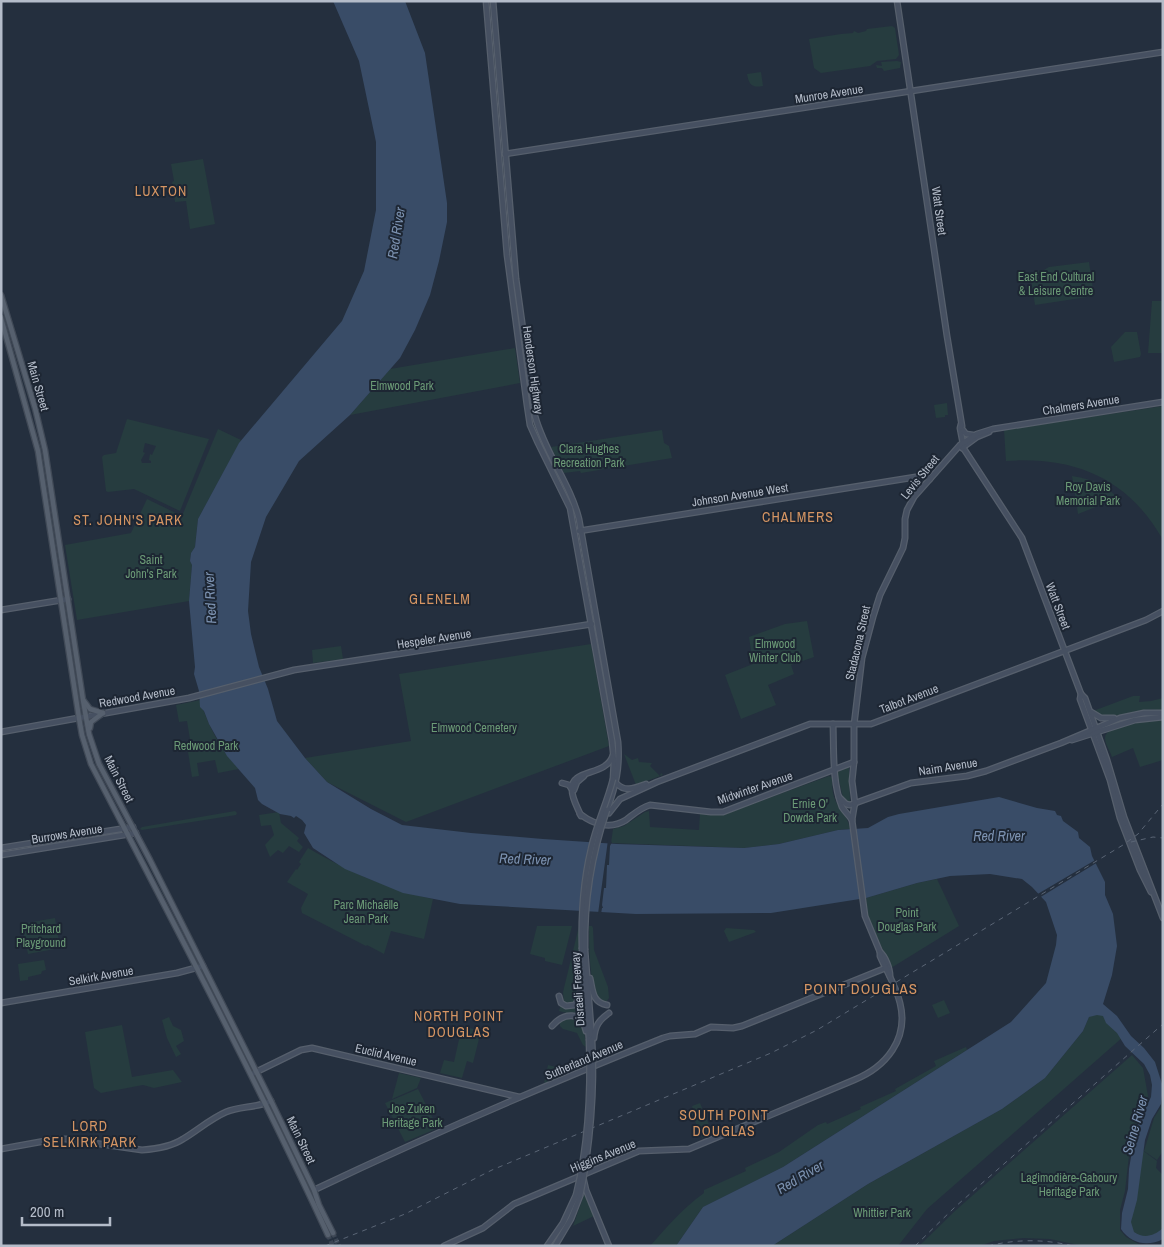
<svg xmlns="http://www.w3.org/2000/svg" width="1164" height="1247" font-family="'Archivo Narrow',sans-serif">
<rect width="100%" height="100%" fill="#242f3e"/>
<!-- green -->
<g fill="#263c3f" fill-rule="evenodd">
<path d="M892,26L895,28L899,55L896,59L877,61L870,66L821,73L814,68L809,39L841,34L853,33L854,31L858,33L866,31L867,29Z"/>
<path d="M897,61L901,62L900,68L884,71L882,68H877L876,65L882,66L881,62Z"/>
<path d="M761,72L763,86C752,88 749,85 747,74Z"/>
<path d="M203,159L215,224L190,229L186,201L175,202L172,182L174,181L171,164Z"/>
<path d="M1089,262L1094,296L1035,305L1030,273L1044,270L1049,267Z"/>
<path d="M1152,301H1163V353H1148Z"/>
<path d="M1125,332H1137L1141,354L1140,357L1114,362L1111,347Z"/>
<path d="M515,348L520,383L350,415L390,369Z"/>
<path d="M947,403L948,415H945V417L936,418L934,405Z"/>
<path d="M1163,406V540C1129,479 1075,456 1006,461L1004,430Z"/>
<path d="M127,419L209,439L180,511L134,489L108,492L106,491L102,457L104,455L116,453ZM145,443L156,446L152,455L150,454L149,460L151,461V463H142L141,460L145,453L143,452Z"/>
<path d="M218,429L241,440L198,519L195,547L191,553L190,561L192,565L189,601L77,620L65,545L131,533L147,499L182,516Z"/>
<path d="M662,430L664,443L669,446L672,458L581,473L580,471L564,473L551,447Z"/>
<path d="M1072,476C1091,479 1104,484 1118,498L1078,514Z"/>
<path d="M807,621L814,657L791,665L794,674L768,685L776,705L741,719L725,675L753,664L749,637L785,624Z"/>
<path d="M591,644L609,746L406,822L327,782L305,758L411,741L399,674Z"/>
<path d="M341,646L343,659L313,663L312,650Z"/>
<path d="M1133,696H1140L1139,702L1151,701L1163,698V710C1155,710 1147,709 1139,711C1123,713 1109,721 1093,711Z"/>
<path d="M200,700C200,706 203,708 205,714C213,735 224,753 239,769L218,773L215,760L197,763L199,776L192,777L188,752L192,751L187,721L179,722L176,705Z"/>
<path d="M1163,720V760L1140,767L1133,748L1112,757C1110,751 1105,744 1105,738C1105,724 1152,721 1163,720Z"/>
<path d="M624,754L632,760L638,758L639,762L652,763L650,766L660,776L661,773L663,775L636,785Z"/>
<path d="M849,767L850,803H848L843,798L837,772Z"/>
<path d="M829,776L832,777C832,783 832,791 834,797C838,810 848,815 850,829L838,830L779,844L744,848L611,843L613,829L624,826L645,812L649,811L650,827L699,830L700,813L725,814Z"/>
<path d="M235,811L237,813L236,815L142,830L140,829L142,827Z"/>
<path d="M279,812L281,823L299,838L297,841L303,847L299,852L289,846L283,853L278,850L270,857L265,845L274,835L271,825L261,826L259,815Z"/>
<path d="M121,831L120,833L49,844L50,842Z"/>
<path d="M308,848C350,872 385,888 433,899L424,939L391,931L384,954L367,945L366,946L302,913L301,908L308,894L287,882L296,869L297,870L301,864L299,862Z"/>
<path d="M937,879L959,926L891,968L868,917L866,898L917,883Z"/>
<path d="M55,918L60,948L28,954L21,924Z"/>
<path d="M537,926H572L562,965L545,961V958L530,954Z"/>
<path d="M579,926L581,965L577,966L578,968H581C581,981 581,992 575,1004L568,1005L564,1003L563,992Z"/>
<path d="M589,926H592L593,928L594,950L608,987L609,998L606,1002L600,1001C589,988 589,944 589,926Z"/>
<path d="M726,928L754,930L756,932L729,942L724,931Z"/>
<path d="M44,960L46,970L42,971L41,974L28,977V980L20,981L18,964Z"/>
<path d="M583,992V1012L567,1013L559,1011L561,1004L569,1008L578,1006Z"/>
<path d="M944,1000L950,1013L938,1018L932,1005Z"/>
<path d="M1099,1009L1123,1037L927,1209L898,1246H772L868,1184L1002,1109L1045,1078L1083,1031L1089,1017Z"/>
<path d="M169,1017L173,1026L181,1030L184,1041L176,1046L181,1054L176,1057L167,1038L162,1020Z"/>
<path d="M568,1017L579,1020L584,1029L586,1047L583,1045L577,1033L563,1029L560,1026V1021Z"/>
<path d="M122,1025L132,1077L173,1070L182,1082L154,1088L143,1085L101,1093L94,1088L85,1032Z"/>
<path d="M462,1026L481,1031L473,1063L467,1061L462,1078L440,1073L444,1060L454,1062Z"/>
<path d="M966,1047L967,1050L783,1167L703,1207L676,1246H650C667,1227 683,1208 704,1193V1190L746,1171L745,1168L779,1152L818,1125L826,1122L827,1124L861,1109L860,1107L896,1091L895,1089L936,1066L934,1061Z"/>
<path d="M1132,1055L1143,1068L1148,1096L1131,1138L1125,1191L1120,1210V1230L1126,1237L1142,1246H1083L1050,1239L1023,1238L994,1241L979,1246H919L956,1210Z"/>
<path d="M548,1065L565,1069L564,1075L544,1083Z"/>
<path d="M399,1073L421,1078L417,1088L392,1099Z"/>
<path d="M418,1089L438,1128L405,1142L385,1103Z"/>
<path d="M1163,1097V1151L1157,1160L1144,1151L1154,1118L1161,1107Z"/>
<path d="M700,1103L713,1134L702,1138L692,1114L694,1113L692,1106Z"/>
<path d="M1142,1150L1157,1161L1156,1168L1163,1175V1230L1147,1238L1137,1236L1130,1228Z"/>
<path d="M585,1192L594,1216L573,1226Z"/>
</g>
<!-- water -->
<path fill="#394c67" d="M333,1H405L425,53L447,203V222L439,261L430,295L415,330L400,358L350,415L299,461L266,517L251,562L248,611L251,634L259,667L268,689L277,721L305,758L327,782L371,809L402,825L471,833L543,839L617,844L744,848L779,844L838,830L868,828L888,817L899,814L999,797L1037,808L1055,811L1057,815L1061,816L1063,821L1078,832L1079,838L1090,847L1092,856L1105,882V895L1113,914L1117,946L1112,975L1103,1004L1117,1016L1131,1036L1144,1048L1155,1062L1163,1087L1161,1104L1152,1119L1145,1140L1137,1200L1131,1222L1134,1232C1144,1239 1154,1236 1163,1228V1239C1148,1247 1131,1244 1121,1229L1122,1213L1128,1189L1129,1169L1134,1139L1140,1119L1151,1097L1152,1085L1150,1075L1144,1064L1125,1046L1117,1033L1106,1023L1103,1016L1097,1015L1089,1017L1083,1031L1045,1078L1002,1109L868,1184L772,1246H676L703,1207L783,1167L1011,1022L1046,983L1056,945L1057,935L1046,902L1032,887L1022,879L990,874L950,876L917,883L866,898L771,913L636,914L460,904L403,893L345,869L313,848L304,833L306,825L302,820L296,816L294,818L291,816L280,814L262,804L258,800L255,788L227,756L209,724L204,711L200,707L199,691L194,674L195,667L189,601L192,565L190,561L191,553L195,547L198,519L239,443L342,321L364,271L376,210V142L359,61Z"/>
<!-- pier -->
<g fill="#242f3e">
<path d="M608,840L612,842L610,846L609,865H607L606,888H604L602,905L603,908H602L601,914H598Z"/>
<path d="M1097,859L1098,862L1039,898L1036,895Z"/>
</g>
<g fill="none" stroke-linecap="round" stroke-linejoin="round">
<!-- primary-tunnel -->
<g stroke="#3a4453" stroke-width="4.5" stroke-dasharray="4.5 2" stroke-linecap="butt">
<path d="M333,1233L339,1246"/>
<path d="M328,1235L333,1246"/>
</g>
<defs>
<g id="secondary">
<path d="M486,1L507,255L527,405L530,425L538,443L570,508L612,741L614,761L613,779"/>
<path d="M493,1L516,279L535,416C545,453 570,483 579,519L618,742C620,768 616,785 607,810"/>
<path d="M897,1L947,336L962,426"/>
<path d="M505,154L1163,52"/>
<path d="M961,424L960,428L964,449L1022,538L1081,694L1085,698L1107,760L1124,817L1163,918"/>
<path d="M963,430L966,434L973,435"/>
<path d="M962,448L977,437L989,432"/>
<path d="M579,531L922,476H926L930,479"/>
<path d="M1,610L68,599"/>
<path d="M1081,694L1080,699L1110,780L1120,818L1140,870L1151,892"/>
<path d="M1091,712L1101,718H1114"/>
<path d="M833,724C834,751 832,782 842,807C845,812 849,815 852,820"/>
<path d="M1,732L189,698L294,670L592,624"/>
<path d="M1072,740L1135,720L1163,717"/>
<path d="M562,783L569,785L571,788"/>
<path d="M616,783C625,793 635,788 646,784"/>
<path d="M574,790L577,782L584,776"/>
<path d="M839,797L846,804L850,805L911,783L967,776L986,771L1061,743L1120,718L1144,713H1163"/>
<path d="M855,802L852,820L865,916L880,952C885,956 890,968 890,976"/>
<path d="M855,804L852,781L854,762V725L862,658L873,617L880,595L903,548L905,538V519L907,510L914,497L960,445L977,434L993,429L1163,402"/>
<path d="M609,813L620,799L657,782L810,724H871L1146,620L1163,611"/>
<path d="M580,814C593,824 610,830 626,820C634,814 640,808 650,805L711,812H723L854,762"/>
<path d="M581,816C578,808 572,799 572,790C570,768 607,777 613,755"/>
<path d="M1,848L133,827"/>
<path d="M1,855L136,833"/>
<path d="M582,949L589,1039"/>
<path d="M585,950L592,1040"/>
<path d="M590,978C593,991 592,1002 607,1005"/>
<path d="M559,996L561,1003L566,1006L575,1005L578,1000L582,982"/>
<path d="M1,1003L177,973L203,966"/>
<path d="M552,1026C564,1012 582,1011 586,1031"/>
<path d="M594,1038C595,1026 599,1020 609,1013"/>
<path d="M254,1073L301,1050L312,1048L519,1097"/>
<path d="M1,1149L56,1139H66L142,1150C156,1149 171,1147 183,1139C198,1130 210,1119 226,1112C240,1106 257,1108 271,1101"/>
<path d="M583,1177L586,1190L609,1246"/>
<path d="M314,1190C429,1135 546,1085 663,1038L670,1036L695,1034L711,1027L733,1028L742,1026L888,967"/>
<path d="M444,1246L483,1228L514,1204L639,1151L689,1149L854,1080C886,1067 909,1039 900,1003C896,986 887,972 880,956V952"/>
<path d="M547,1246L563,1223L576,1195"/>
<path d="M555,1246L571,1219L580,1196"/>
</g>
<g id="primary">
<path d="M1,295L35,408L45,450L83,700L89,734L99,764L150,860L271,1101L314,1190L319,1205L333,1233"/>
<path d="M1,318L38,451L79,718L82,735L91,764C172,920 254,1075 328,1235"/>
<path d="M84,701L90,709L103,713"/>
<path d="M90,728L91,722L103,713"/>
</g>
</defs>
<!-- secondary casing -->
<use href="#secondary" stroke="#565f6c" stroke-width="7"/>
<!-- primary casing -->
<use href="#primary" stroke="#414a57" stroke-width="7"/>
<!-- secondary -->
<use href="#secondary" stroke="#465061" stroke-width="4.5"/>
<!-- primary -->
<use href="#primary" stroke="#56606e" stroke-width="4.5"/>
<!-- rail -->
<g stroke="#5a6575" stroke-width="1" stroke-dasharray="5 5" stroke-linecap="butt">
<path d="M1131,842L1153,837L1163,838"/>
<path d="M325,1246L405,1214L492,1170L771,1053L817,1030L1123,845L1138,834L1163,804"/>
<path d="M915,1246L955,1207L1163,1024"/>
<path d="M988,1246C1016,1239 1045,1239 1073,1246"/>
</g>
<defs>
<g id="secondary-bridge">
<path d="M582,949C581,915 583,882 591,849C596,825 607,803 613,779"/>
<path d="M585,950C584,901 591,856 607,810"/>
<path d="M576,1195C588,1146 591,1089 589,1039"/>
<path d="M580,1196C590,1148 595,1088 592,1040"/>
</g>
</defs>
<!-- secondary-bridge casing -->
<use href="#secondary-bridge" stroke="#565f6c" stroke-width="7" stroke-linecap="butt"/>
<!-- secondary-bridge -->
<use href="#secondary-bridge" stroke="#465061" stroke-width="4.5"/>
</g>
<g text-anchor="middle" stroke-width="4" stroke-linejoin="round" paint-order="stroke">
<!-- street labels -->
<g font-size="12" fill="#b4bcc9" stroke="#1d2633">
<text transform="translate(829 94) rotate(-9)" y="4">Munroe Avenue</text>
<text transform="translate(939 211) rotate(82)" y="4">Watt Street</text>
<text transform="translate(533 370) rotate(82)" y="4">Henderson Highway</text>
<text transform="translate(38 386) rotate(74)" y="4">Main Street</text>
<text transform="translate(1081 405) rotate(-9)" y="4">Chalmers Avenue</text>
<text transform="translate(920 477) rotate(-51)" y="4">Levis Street</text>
<text transform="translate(740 495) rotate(-9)" y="4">Johnson Avenue West</text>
<text transform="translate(1058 606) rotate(69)" y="4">Watt Street</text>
<text transform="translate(434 639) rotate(-9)" y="4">Hespeler Avenue</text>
<text transform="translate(858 643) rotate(-77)" y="4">Stadacona Street</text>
<text transform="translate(137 697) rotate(-10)" y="4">Redwood Avenue</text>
<text transform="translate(909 699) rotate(-21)" y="4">Talbot Avenue</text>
<text transform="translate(948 767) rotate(-9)" y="4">Nairn Avenue</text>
<text transform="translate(119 779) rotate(63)" y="4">Main Street</text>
<text transform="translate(755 788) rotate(-19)" y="4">Midwinter Avenue</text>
<text transform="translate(67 834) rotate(-9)" y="4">Burrows Avenue</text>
<text transform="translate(101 976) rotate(-10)" y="4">Selkirk Avenue</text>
<text transform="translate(578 989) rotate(-94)" y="4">Disraeli Freeway</text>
<text transform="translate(386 1055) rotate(13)" y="4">Euclid Avenue</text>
<text transform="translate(584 1060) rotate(-23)" y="4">Sutherland Avenue</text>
<text transform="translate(301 1140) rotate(64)" y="4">Main Street</text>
<text transform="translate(603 1156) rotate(-22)" y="4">Higgins Avenue</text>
</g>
<!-- park labels -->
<g font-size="12" fill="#6b9a76" stroke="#1d2633">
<text x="1056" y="281">East End Cultural<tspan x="1056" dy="14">&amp; Leisure Centre</tspan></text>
<text x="402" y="390">Elmwood Park</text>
<text x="589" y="453">Clara Hughes<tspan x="589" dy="14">Recreation Park</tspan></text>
<text x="1088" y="491">Roy Davis<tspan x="1088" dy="14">Memorial Park</tspan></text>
<text x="151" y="564">Saint<tspan x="151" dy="14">John's Park</tspan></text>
<text x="775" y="648">Elmwood<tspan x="775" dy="14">Winter Club</tspan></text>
<text x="474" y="732">Elmwood Cemetery</text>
<text x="206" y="750">Redwood Park</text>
<text x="810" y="808">Ernie O'<tspan x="810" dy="14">Dowda Park</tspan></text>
<text x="366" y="909">Parc Michaëlle<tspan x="366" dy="14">Jean Park</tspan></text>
<text x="907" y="917">Point<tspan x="907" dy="14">Douglas Park</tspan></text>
<text x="41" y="933">Pritchard<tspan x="41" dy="14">Playground</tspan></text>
<text x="412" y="1113">Joe Zuken<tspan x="412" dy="14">Heritage Park</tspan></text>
<text x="1069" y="1182">Lagimodière-Gaboury<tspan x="1069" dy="14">Heritage Park</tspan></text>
<text x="882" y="1217">Whittier Park</text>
</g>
<!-- neighbourhood labels -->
<g font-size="14" letter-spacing="1" fill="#d59563" stroke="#1d2633">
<text x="161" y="196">LUXTON</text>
<text x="798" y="522">CHALMERS</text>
<text x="128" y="525">ST. JOHN'S PARK</text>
<text x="440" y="604">GLENELM</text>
<text x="459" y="1021">NORTH POINT<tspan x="459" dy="16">DOUGLAS</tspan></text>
<text x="724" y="1120">SOUTH POINT<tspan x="724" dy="16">DOUGLAS</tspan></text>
<text x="90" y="1131">LORD<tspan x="90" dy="16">SELKIRK PARK</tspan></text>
</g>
<!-- water labels -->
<g font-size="14" font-style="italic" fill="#7c92b1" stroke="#1d2633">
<text transform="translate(396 233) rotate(-81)" y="5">Red River</text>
<text transform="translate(210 598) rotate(-93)" y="5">Red River</text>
<text x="999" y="841">Red River</text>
<text transform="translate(525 859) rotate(2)" y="5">Red River</text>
<text transform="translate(1135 1125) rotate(-74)" y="5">Seine River</text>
<text transform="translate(800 1177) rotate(-31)" y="5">Red River</text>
</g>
<!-- quarter labels -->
<g font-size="15" letter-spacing="1" fill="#d59563" stroke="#1d2633">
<text x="861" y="994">POINT DOUGLAS</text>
</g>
</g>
<!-- border -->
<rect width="1164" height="1247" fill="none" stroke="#b4bcc9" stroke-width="5"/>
<!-- scale -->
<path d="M22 1217v8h88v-8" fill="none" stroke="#b4bcc9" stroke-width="2.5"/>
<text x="30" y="1217" font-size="15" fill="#b4bcc9" stroke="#1d2633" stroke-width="4" paint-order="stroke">200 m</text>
</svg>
